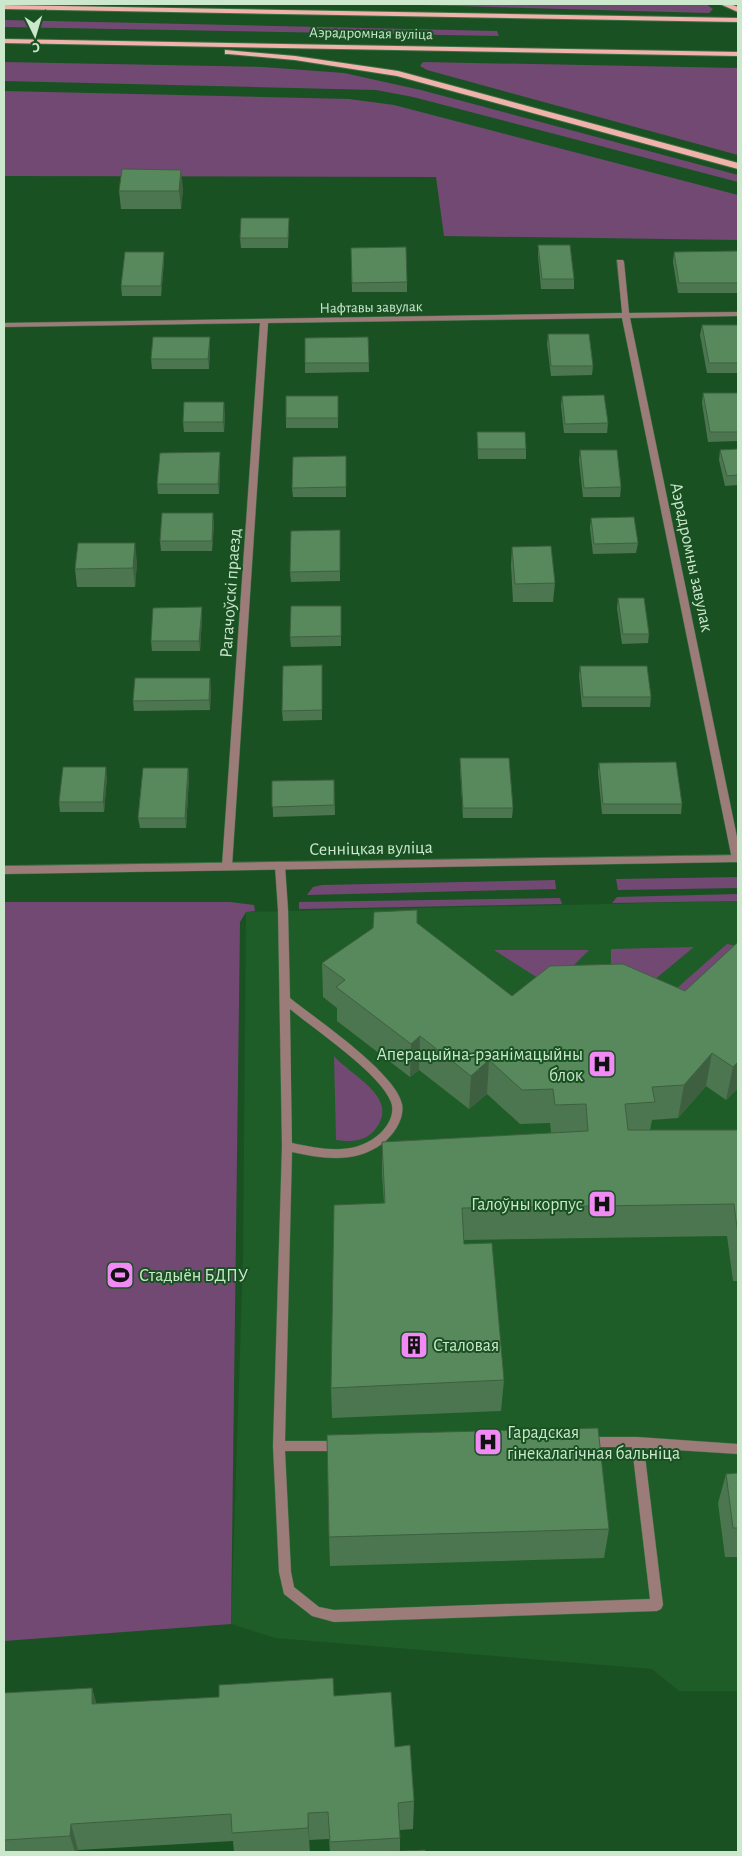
<svg xmlns="http://www.w3.org/2000/svg" width="742" height="1856" font-family="'Alegreya Sans',sans-serif">
<rect width="100%" height="100%" fill="#1a5123"/>
<!-- built -->
<path fill="#1e5c28" d="M738,901V1691H679L652,1669L275,1638L231,1624L243,1260L246,912Z"/>
<!-- green -->
<g fill="#724973">
<path d="M385,4H706L713,9L709,13Z"/>
<path d="M4,20L497,31L499,36L4,27Z"/>
<path d="M4,62L263,67L344,73L421,90L738,175V182L413,97L376,90L4,81Z"/>
<path d="M423,62L738,68V155L427,70L420,66Z"/>
<path d="M4,91L349,99L394,105L738,195V240L444,236L436,177L4,176Z"/>
<path d="M738,877V888L618,890L616,879Z"/>
<path d="M555,880L556,889L307,895L313,887L322,885Z"/>
<path d="M738,894V901L612,903L617,897Z"/>
<path d="M560,898L562,904L299,909V902Z"/>
<path d="M4,902H230L254,905L255,911L246,912L240,922L231,1624L4,1641Z"/>
<path d="M727,944L738,946L678,1019L660,1003Z"/>
<path d="M694,947L648,985L611,965V949Z"/>
<path d="M494,950H589L552,987Z"/>
<path d="M334,1056C351,1076 404,1099 373,1132C363,1142 349,1142 336,1140Z"/>
</g>
<g fill="none" stroke-linecap="round" stroke-linejoin="round">
<defs>
<path id="service" d="M280,862L285,866L288,910L290,998C316,1019 395,1072 402,1104C405,1118 394,1135 383,1143C356,1164 323,1159 292,1152L285,1441H341L345,1442L347,1446L345,1450L341,1451H285L291,1572L294,1587L319,1607L334,1610L650,1599L632,1447H588L584,1446L582,1442L584,1438L588,1437H637L738,1444V1454L644,1448L663,1605L661,1609L657,1611L334,1622L312,1616L284,1594L279,1572L273,1446L282,1146L278,910L275,866ZM290,1009C315,1030 380,1073 391,1102C396,1115 386,1129 377,1136C352,1156 321,1149 292,1143Z"/>
<path id="minor" d="M617,260H623L624,262L629,313L738,312V316L630,318L738,842V862H734L732,859L622,318L268,323L232,866L227,870L224,869L222,866L260,323L4,327V323L622,313Z"/>
<path id="tertiary" d="M738,855V862L4,874V866Z"/>
<g id="primary">
<path d="M720,4H730L738,7V12Z"/>
<path d="M4,5L738,18V22L4,9Z"/>
<path d="M4,39L738,52V56L4,43Z"/>
<path d="M225,50L295,56L398,71L738,163V169L397,76L295,60L228,54H225Z"/>
</g>
</defs>
<!-- service casing -->
<use href="#service" stroke="#3d6f45" stroke-width="1"/>
<!-- minor casing -->
<use href="#minor" stroke="#3d6f45" stroke-width="1"/>
<!-- tertiary casing -->
<use href="#tertiary" stroke="#3d6f45" stroke-width="1"/>
<!-- primary casing -->
<use href="#primary" stroke="#3d6f45" stroke-width="2"/>
<!-- service -->
<use href="#service" fill="#9c7c79" fill-rule="evenodd"/>
<!-- minor -->
<use href="#minor" fill="#9c7c79" fill-rule="evenodd"/>
<!-- tertiary -->
<use href="#tertiary" fill="#9c7c79" fill-rule="evenodd"/>
<!-- primary -->
<use href="#primary" fill="#f1b2ab" fill-rule="evenodd"/>
</g>
<!-- wall -->
<g fill="#4c764f">
<path d="M183,188L181,209H121L119,191Z"/>
<path d="M289,218L288,248H241L240,238Z"/>
<path d="M538,245L574,279V289H541L538,255Z"/>
<path d="M351,248L407,282V292H352Z"/>
<path d="M738,251V293H678L673,262L674,252Z"/>
<path d="M164,252V261L161,296H122L121,286Z"/>
<path d="M702,325H738V373H707L700,335Z"/>
<path d="M548,334L593,366L592,375L551,376L547,344Z"/>
<path d="M210,337V347L209,369H152L151,359Z"/>
<path d="M368,337L369,372L305,373V363Z"/>
<path d="M703,393H738V441L708,442L702,403Z"/>
<path d="M338,396V428H286V418Z"/>
<path d="M562,396L608,423L607,433H564L561,405Z"/>
<path d="M225,412L224,432H184L183,422Z"/>
<path d="M477,432L526,449V459H478Z"/>
<path d="M738,449V485L725,486L719,460L720,450Z"/>
<path d="M580,450L621,487L620,497H583L579,460Z"/>
<path d="M220,452V462L219,494H158L157,484Z"/>
<path d="M346,456V497H293L292,488Z"/>
<path d="M591,518L638,543L636,553L593,554L590,528Z"/>
<path d="M214,522L212,551H161L160,541Z"/>
<path d="M340,530V581L291,582L290,572Z"/>
<path d="M512,547L555,583L553,602H513L511,565Z"/>
<path d="M137,562L135,587H77L75,569Z"/>
<path d="M618,598L649,634L648,643L622,644L617,608Z"/>
<path d="M341,606V646L291,647L290,637Z"/>
<path d="M202,617L200,651H152L151,641Z"/>
<path d="M580,666L651,697L650,707H582L579,676Z"/>
<path d="M322,675V720L283,721L282,711Z"/>
<path d="M211,688L210,710L134,711L133,701Z"/>
<path d="M460,758L513,808L512,818H463L460,768Z"/>
<path d="M599,763L682,804L681,814H602L598,772Z"/>
<path d="M188,768L189,777L186,828H140L138,818Z"/>
<path d="M107,777L104,812H60L59,802Z"/>
<path d="M334,780L335,815L273,817L272,781Z"/>
<path d="M417,924L512,996L685,991L738,942V1088L726,1100L706,1086L678,1118L652,1120L650,1130H738V1281H733L727,1236L464,1240V1244L504,1380L501,1411L332,1418L331,1388L384,1203L382,1175V1142L551,1133L550,1123L520,1124L487,1094L469,1109L419,1070L410,1077L337,1021V1008L323,997L322,963Z"/>
<path d="M738,1473V1569L737,1557H725L718,1503L726,1474Z"/>
<path d="M609,1529L604,1558L330,1566L329,1537Z"/>
<path d="M92,1688L96,1703L334,1696L395,1747L414,1801L413,1829L400,1830V1851L425,1852H330L329,1839L309,1840L310,1852H234L233,1841L78,1850V1852H4V1693Z"/>
</g>
<!-- shaded-wall -->
<g fill="#3e6040">
<path d="M181,170L183,188L181,209L179,191Z"/>
<path d="M164,252V261L161,296V286Z"/>
<path d="M210,337V347L209,369L208,359Z"/>
<path d="M224,402L225,412L224,432L223,422Z"/>
<path d="M220,452V462L219,494L218,484Z"/>
<path d="M213,513L214,522L212,551V541Z"/>
<path d="M135,543L137,562L135,587L133,568Z"/>
<path d="M202,607V617L200,651L199,641Z"/>
<path d="M210,678L211,688L210,710L209,700Z"/>
<path d="M106,767L107,777L104,812L103,802Z"/>
<path d="M188,768L189,777L186,828L185,818Z"/>
<path d="M420,1036L419,1070L410,1077L411,1044Z"/>
<path d="M712,1053L706,1086L678,1118L684,1085Z"/>
<path d="M489,1060L487,1094L469,1109L471,1076Z"/>
<path d="M738,1062V1088L726,1100L733,1067Z"/>
<path d="M92,1688L99,1717L92,1704Z"/>
<path d="M308,1813L310,1852L308,1828Z"/>
<path d="M71,1824L78,1850V1852H75L70,1836Z"/>
</g>
<!-- building -->
<g fill="#58895c" stroke="#3e6040">
<path d="M122,169L181,170L179,191H119Z"/>
<path d="M241,218H289L288,238H240Z"/>
<path d="M538,245H570L574,279H542Z"/>
<path d="M406,247L407,282L352,283L351,248Z"/>
<path d="M738,251V283H679L674,252Z"/>
<path d="M125,252H164L161,286H121Z"/>
<path d="M702,325H738V363H709Z"/>
<path d="M548,334H589L593,366H551Z"/>
<path d="M153,337H210L208,359H151Z"/>
<path d="M368,337L369,363H305V338Z"/>
<path d="M703,393H738V432H710Z"/>
<path d="M604,395L608,423L565,424L562,396Z"/>
<rect x="286" y="396" width="52" height="22"/>
<path d="M184,402H224L223,422H183Z"/>
<path d="M477,432H525L526,449H478Z"/>
<path d="M738,449V475L727,476L720,450Z"/>
<path d="M580,450H617L621,487L584,488Z"/>
<path d="M220,452L218,484H157L160,453Z"/>
<path d="M346,456V487L292,488L293,457Z"/>
<path d="M162,513H213L212,541H160Z"/>
<path d="M634,517L638,543L594,544L591,518Z"/>
<path d="M340,530V571L290,572L291,531Z"/>
<path d="M78,543H135L133,568L75,569Z"/>
<path d="M551,546L555,583L515,584L512,547Z"/>
<path d="M618,598H644L649,634H623Z"/>
<path d="M291,606H341V636L290,637Z"/>
<path d="M202,607L199,641H151L153,608Z"/>
<path d="M322,665V710L282,711L283,666Z"/>
<path d="M580,666H647L651,697H583Z"/>
<path d="M135,678H210L209,700L133,701Z"/>
<path d="M460,758H509L513,808H463Z"/>
<path d="M676,762L682,804H603L599,763Z"/>
<path d="M63,767H106L103,802H59Z"/>
<path d="M143,768H188L185,818H138Z"/>
<path d="M334,780V805L272,807V781Z"/>
<path d="M417,910V923L512,996L550,966L623,964L685,991L738,942V1062L733,1067L712,1053L684,1085L652,1087L655,1102L625,1104L628,1130H738V1235L734,1204L462,1208L464,1244L492,1243L504,1380L331,1388L334,1205L385,1203L382,1142L588,1131L586,1104L555,1105L553,1089L522,1090L489,1060L471,1076L420,1036L411,1044L336,987L345,980L322,963L373,928L374,912Z"/>
<path d="M598,1428L609,1529L329,1537L327,1435Z"/>
<path d="M738,1473V1528H733L726,1474Z"/>
<path d="M333,1678L334,1696L391,1692L395,1747L410,1745L414,1801L398,1803L400,1838L330,1842L328,1812L308,1813V1828L232,1833L231,1814L71,1824L70,1836L4,1840V1693L92,1688V1704L219,1697V1685Z"/>
<path d="M425,1850V1852H385Z"/>
</g>
<!-- icons -->
<defs>
<symbol id="hospital-square" viewBox="-11 -11 22 22"><rect x="-9" y="-9" width="18" height="18" rx="4" fill="#f18af4" stroke="#1a5123"/><path d="M-5-5h3v3.5h4V-5h3V5h-3V1.5h-4V5h-3Z" fill="#111"/></symbol>
<symbol id="stadium-square" viewBox="-11 -11 22 22"><rect x="-9" y="-9" width="18" height="18" rx="4" fill="#f18af4" stroke="#1a5123"/><path d="M0-5a6.5 5 0 1 0 0 10a6.5 5 0 1 0 0-10ZM-3.5-1.8h7v3.6h-7Z" fill="#111"/></symbol>
<symbol id="building-square" viewBox="-11 -11 22 22"><rect x="-9" y="-9" width="18" height="18" rx="4" fill="#f18af4" stroke="#1a5123"/><path d="M-4-6H4V6H1V3H-1V6H-4ZM-2.5-4.3h1.7v1.8h-1.7ZM.8-4.3h1.7v1.8H.8ZM-2.5-1h1.7V.8h-1.7ZM.8-1h1.7V.8H.8Z" fill="#111"/></symbol>
</defs>
<g fill-rule="evenodd">
<use href="#hospital-square" x="586" y="1048" width="32" height="32"/>
<use href="#hospital-square" x="586" y="1188" width="32" height="32"/>
<use href="#stadium-square" x="104" y="1259" width="32" height="32"/>
<use href="#building-square" x="398" y="1329" width="32" height="32"/>
<use href="#hospital-square" x="472" y="1426" width="32" height="32"/>
</g>
<g text-anchor="middle" stroke-width="4" stroke-linejoin="round" paint-order="stroke">
<!-- far-street labels -->
<g font-size="15" fill="#cbe8cd" stroke="#1a5123">
<text transform="translate(371 33) rotate(1)" y="5">Аэрадромная вуліца</text>
<text transform="translate(371 307) rotate(-1)" y="5">Нафтавы завулак</text>
</g>
<!-- street labels -->
<g font-size="18" fill="#cbe8cd" stroke="#1a5123">
<text transform="translate(692 557) rotate(78)" y="6">Аэрадромны завулак</text>
<text transform="translate(230 593) rotate(-86)" y="6">Рагачоўскі праезд</text>
<text transform="translate(371 848) rotate(-1)" y="6">Сенніцкая вуліца</text>
</g>
<!-- poi labels -->
<g font-size="18" fill="#cbe8cd" stroke="#1a5123" text-anchor="start">
<text x="583" y="1060" text-anchor="end">Аперацыйна-рэанімацыйны<tspan x="583" dy="21">блок</tspan></text>
<text x="583" y="1210" text-anchor="end">Галоўны корпус</text>
<text x="139" y="1281">Стадыён БДПУ</text>
<text x="433" y="1351">Сталовая</text>
<text x="507" y="1438">Гарадская<tspan x="507" dy="21">гінекалагічная бальніца</tspan></text>
</g>
</g>
<!-- border -->
<rect width="742" height="1856" fill="none" stroke="#cbe8cd" stroke-width="10"/>
<!-- north arrow -->
<g transform="translate(35 35) rotate(175)" stroke="#1a5123" stroke-width="4" paint-order="stroke">
<path d="M0-4L9 19L0 12L-9 19Z" fill="#cbe8cd"/>
<text y="-8" font-size="14" font-weight="bold" text-anchor="middle" fill="#cbe8cd">С</text>
</g>
</svg>
